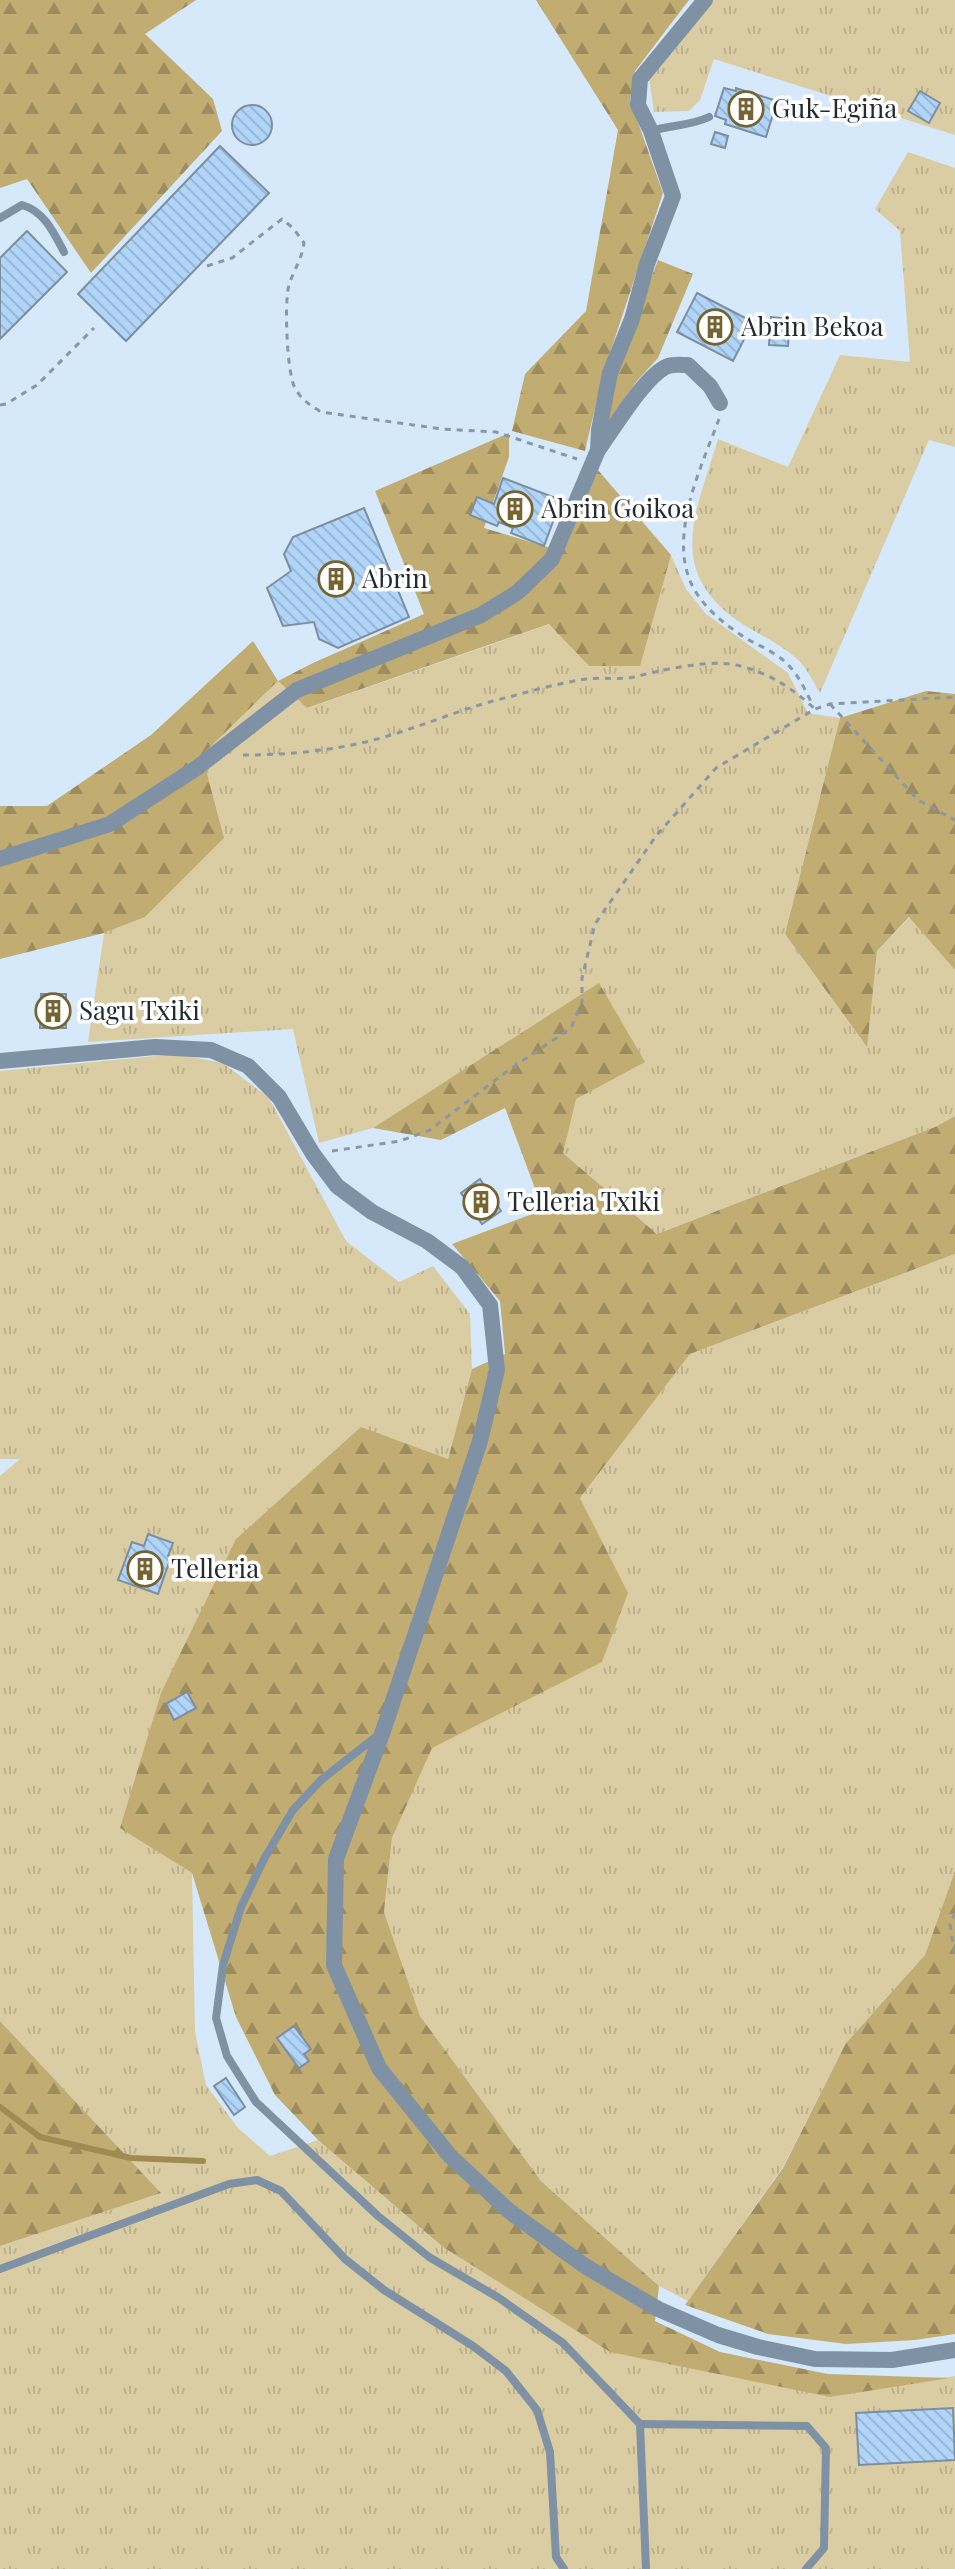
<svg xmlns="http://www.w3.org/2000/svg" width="955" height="2569" font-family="'Playfair Display',serif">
<defs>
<pattern id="grass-tufts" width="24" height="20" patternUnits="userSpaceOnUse" patternTransform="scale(2)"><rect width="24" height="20" fill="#dbcda3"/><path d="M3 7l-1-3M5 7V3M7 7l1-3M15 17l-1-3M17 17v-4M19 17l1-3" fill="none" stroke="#bcb08d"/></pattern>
<pattern id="forest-firs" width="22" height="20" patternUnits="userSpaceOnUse" patternTransform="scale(2)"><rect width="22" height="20" fill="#c1ac72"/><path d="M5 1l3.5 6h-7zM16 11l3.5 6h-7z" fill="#9c8c5e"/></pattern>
<pattern id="building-back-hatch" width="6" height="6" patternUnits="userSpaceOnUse" patternTransform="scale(2)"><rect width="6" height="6" fill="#b0d5f9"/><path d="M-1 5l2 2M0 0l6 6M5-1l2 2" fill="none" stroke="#97b7d6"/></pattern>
</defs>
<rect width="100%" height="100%" fill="#d6e9fb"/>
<!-- grass -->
<g fill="url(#grass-tufts)">
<path d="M713,0H955V135L714,59L700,100L689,111L654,112L649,79Z"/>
<path d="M908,152L955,168V447L929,440L820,693C813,682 806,666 796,658C781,645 761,635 744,625C663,573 696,513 718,439L788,467L840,355L910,362L900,231L875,209Z"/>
<path d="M671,555L686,589L706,614L788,673L808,713L840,718L785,934L866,1046L877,951L910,917L955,970V1116L935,1127L657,1234L563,1153L599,984L373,1128L319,1143L293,1029L88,1042L104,933L145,917L202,755L278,681L308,708L550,624L589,666H639Z"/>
<path d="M176,1054L223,1063L269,1098L346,1241L399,1282L433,1266L470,1314L472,1369L448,1459L120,1827L192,1873L195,2032L206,2085L238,2128L270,2156L318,2140L443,2247L830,2397L955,2376V2569H0V2246L161,2193L0,2021V1476L20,1459H0V1071Z"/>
<path d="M955,1254V1871L925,1955L846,2043L783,2167L688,2301L659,2286L541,2181L420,2016L384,1912L392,1838L432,1747L602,1661L627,1593L580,1498L690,1354Z"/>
</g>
<!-- forest -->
<g fill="url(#forest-firs)">
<path d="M0,0H196L145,34L213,99L222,131L91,273L27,179L0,188Z"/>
<path d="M536,0H689L635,71L630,100L663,193L603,374L585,451L512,431L525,374L586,311L618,130Z"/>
<path d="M658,260L693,274L658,358L637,381L606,425L618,366Z"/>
<path d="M509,433V457L484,528L561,551L598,470L671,555L640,666H589L549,624L307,708L278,681L202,755L224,838L145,917L104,933L0,959V806H47L151,735L253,641L278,681L313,663L424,614L375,491Z"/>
<path d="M926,691L955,694V970L909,917L877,951L867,1047L785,934L840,718Z"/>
<path d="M599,983L645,1062L576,1099L563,1153L657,1234L935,1127L955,1116V1254L690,1354L580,1498L628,1593L602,1662L432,1748L392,1838L384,1912L420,2016L541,2181L659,2286L655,2321L720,2352L828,2374L950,2378L830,2397L610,2352L443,2247L318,2140L275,2095L236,2017L192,1873L120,1828L161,1693L236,1539L361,1427L448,1459L472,1369L505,1354L500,1301L452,1244L543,1210L505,1108L441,1140L373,1128Z"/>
<path d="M955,1871V2334L915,2340L846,2344L768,2334L685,2305L783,2168L846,2043L925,1955Z"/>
<path d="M0,2021L161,2193L0,2246Z"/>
</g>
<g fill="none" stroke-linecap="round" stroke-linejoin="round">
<!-- stream -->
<path stroke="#a08c52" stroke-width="6" d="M0,2107L40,2137L131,2158L203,2161"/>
</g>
<!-- building -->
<g fill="url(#building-back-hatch)" stroke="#7d8e9f" stroke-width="2">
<path d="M724,88L736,91V88L777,101L766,137L725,124L726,120L715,116Z"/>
<path d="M920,91L940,103L929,123L908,111Z"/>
<circle cx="252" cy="125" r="20"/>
<path d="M715,132L728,136L725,148L711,144Z"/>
<path d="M220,146L269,193L126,341L78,294Z"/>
<path d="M27,231L67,272L0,339V258Z"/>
<path d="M697,293L753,322L733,361L677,332Z"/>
<path d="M771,317L790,319L788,346L769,345Z"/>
<path d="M503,478L561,500L544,546L511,533L513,528L499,522L497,526L470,515L477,497L494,504Z"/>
<path d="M364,508L409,617L338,648L319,639L314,622L283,626L267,588L291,571L284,554L293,537Z"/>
<path d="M41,994H66V1028H40Z"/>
<path d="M480,1179L501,1211L482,1224L461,1193Z"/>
<path d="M148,1534L173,1543L168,1556L171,1557L158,1594L118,1580L132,1542L144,1546Z"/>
<path d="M187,1692L196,1708L174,1720L166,1704Z"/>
<path d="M294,2026L311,2049L304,2054L309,2061L299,2068L277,2038Z"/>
<path d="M226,2078L245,2107L234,2115L214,2086Z"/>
<path d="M953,2408L955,2460L859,2465L856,2413Z"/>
</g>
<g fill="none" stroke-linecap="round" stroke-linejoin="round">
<!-- path -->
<g stroke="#8a98a5" stroke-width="3" stroke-dasharray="6 6" stroke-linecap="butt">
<path d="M207,266L232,258L282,219L293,228L304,243C302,259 294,269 289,285C284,303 287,369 294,386C300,399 310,405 321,412L442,429L496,432L577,459"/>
<path d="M0,405L6,404L37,385L94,328"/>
<path d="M719,419C701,468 666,539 694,589C705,608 723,623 741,635C752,643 763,646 773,653C794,665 803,685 813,706"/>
<path d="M830,704L918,800L955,820"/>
<path d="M243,755C285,755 329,751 370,741C417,729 461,708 509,697C534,690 560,683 586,679C602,677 619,680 634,677C662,670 708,659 736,665C768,672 792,688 815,709"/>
<path d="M332,1151L400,1141L430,1130L506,1072L571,1028L582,1002V978L595,924L656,836L716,768L815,709L830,704L955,697"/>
<path d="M955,1913L950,1924L955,1957"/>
</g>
<!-- lane -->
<g stroke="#7f92a5" stroke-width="8">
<path d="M651,131C671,125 690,126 709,117"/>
<path d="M0,218L22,205C44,211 54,233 64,252"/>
<path d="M377,1736L321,1780L293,1810L264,1859L241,1907L223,1965L216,2018L227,2056L256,2102L378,2216L429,2257L499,2298L563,2343L640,2424L646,2569"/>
<path d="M0,2269L229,2184L257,2180L281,2191L345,2259L384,2290L473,2346L506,2371L537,2410L550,2452L556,2557L564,2569"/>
<path d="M640,2424L807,2426L826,2448L824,2548L806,2569"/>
</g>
<!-- street -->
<g stroke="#7f92a5" stroke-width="16">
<path d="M598,450C613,430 646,374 668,366C673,364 682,365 688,365L710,386L720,403"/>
<path d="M0,859L110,824L198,767L297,690L481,615L518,592L552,559L598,450L599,430L610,373L632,319L647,264L673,196L651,131L638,105L640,79L705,0"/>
<path d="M0,1061L155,1047L211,1050L248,1066L279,1097L313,1154L337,1186L372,1212L427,1241L462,1267L490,1305L497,1370L480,1441L383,1731L336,1859L334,1965L379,2068L450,2156L509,2211L585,2266L658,2309L718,2335L758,2347L815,2359L892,2360L955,2350"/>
</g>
</g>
<!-- icons -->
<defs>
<symbol id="building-ring" viewBox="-11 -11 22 22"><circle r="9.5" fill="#fff" stroke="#756432" stroke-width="1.5"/><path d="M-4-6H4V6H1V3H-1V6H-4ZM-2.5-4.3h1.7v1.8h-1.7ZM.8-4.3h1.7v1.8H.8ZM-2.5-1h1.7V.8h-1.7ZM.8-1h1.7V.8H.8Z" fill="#756432"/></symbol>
</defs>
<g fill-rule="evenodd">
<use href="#building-ring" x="726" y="89" width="40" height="40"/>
<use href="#building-ring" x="695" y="307" width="40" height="40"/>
<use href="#building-ring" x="495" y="489" width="40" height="40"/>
<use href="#building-ring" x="316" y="559" width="40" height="40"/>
<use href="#building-ring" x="33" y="991" width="40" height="40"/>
<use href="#building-ring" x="461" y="1182" width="40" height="40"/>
<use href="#building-ring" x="125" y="1549" width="40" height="40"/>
</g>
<g text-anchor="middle" stroke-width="7" stroke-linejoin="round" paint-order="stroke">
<!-- poi labels -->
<g font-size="26" fill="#232a30" stroke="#fff" text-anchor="start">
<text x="772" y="118">Guk-Egiña</text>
<text x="741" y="336">Abrin Bekoa</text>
<text x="541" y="518">Abrin Goikoa</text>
<text x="362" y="588">Abrin</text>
<text x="79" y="1020">Sagu Txiki</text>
<text x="507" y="1211">Telleria Txiki</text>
<text x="171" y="1578">Telleria</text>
</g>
</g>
</svg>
